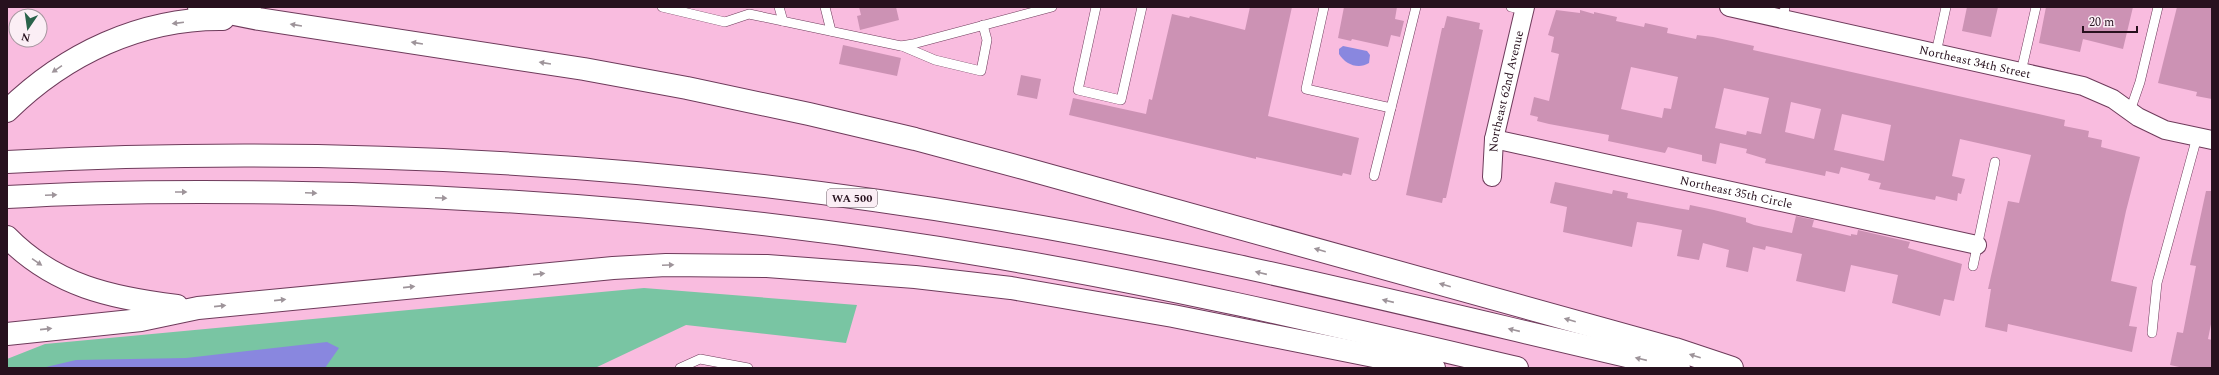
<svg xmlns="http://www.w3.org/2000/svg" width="2219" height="375" font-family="Spectral,serif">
<rect width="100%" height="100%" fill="#f9bcdf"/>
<!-- green -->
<path fill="#79c5a3" d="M644,288L857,305L846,343L686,325L595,368H7V359L45,344Z"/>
<!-- water -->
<g fill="#8987df">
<path d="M1343,46L1367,51L1370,55L1369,63C1358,70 1345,64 1339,54V49Z"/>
<path d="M327,342L339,348L325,368H42L76,360L186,358Z"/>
</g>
<!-- building -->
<g fill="#cc92b4" fill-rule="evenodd">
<path d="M859,7H896L899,20L860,30L857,16L861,15Z"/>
<path d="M1250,7H1292L1268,116L1359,138L1351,175L1343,173L1342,176L1256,157V159L1069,115L1073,98L1146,114L1149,99L1152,100L1172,14L1189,18L1190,16L1245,30Z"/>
<path d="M1344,7H1397L1395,19L1404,21L1400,37L1391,35L1388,47L1352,39L1351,41L1338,38Z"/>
<path d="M1967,7H1998L1991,37L1962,31Z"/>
<path d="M2046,7H2133L2123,49L2083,39L2080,52L2039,43Z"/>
<path d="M2177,7H2212V99L2196,96L2197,92L2158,83Z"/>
<path d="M1556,10L1580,13V10L1594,14V12L1617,17L1616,21L1644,27L1645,23L1668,28L1667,33L1696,39L1697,35L1713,37L1754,46L1753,50L2065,120L2064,126L2089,131L2088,137L2102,140L2101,147L2140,157L2126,211L2111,281L2137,287L2129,326L2137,327L2132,352L2008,324L2007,332L1985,327L1991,289H1988L2008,201L2019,203L2031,155L1960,139L1952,176L1965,179L1961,194L1958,193L1957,201L1936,196L1935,200L1879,189L1881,183L1868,180L1870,174L1841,167L1839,174L1826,171L1825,176L1765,163L1766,159L1746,153L1747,149L1720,143L1716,164L1702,161V155L1668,147L1665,153L1608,141L1609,135L1549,124L1537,121L1538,117L1530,115L1534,97L1549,101L1559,54L1551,52L1554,37L1548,35ZM1631,67L1678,77L1671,109L1664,108L1662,118L1621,109ZM1724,88L1769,98L1761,134L1747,131L1746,135L1715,128ZM1791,102L1821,109L1814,139L1785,132ZM1842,114L1891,125L1884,161L1834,150Z"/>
<path d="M1447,16L1480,23L1479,29L1483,30L1446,198H1443L1442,203L1406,195L1442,28H1444Z"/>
<path d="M843,45L901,58L897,76L839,64Z"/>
<path d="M1021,75L1041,79L1037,99L1017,95Z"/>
<path d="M1555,182L1612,194L1613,190L1628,193L1627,198L1677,208L1689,210L1690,205L1714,210L1746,218V222L1754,225L1792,233L1796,216L1814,220L1812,227L1851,236V234L1857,235L1858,230L1910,242L1908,248L1962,264L1954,301L1944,299L1940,316L1892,303L1898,275L1851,265L1845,292L1796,281L1802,254L1766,246L1765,250L1753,247L1748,272L1726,267L1729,250L1703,243L1699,260L1677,256L1682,230L1651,224L1637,222L1632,247L1563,232L1567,207L1550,203Z"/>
<path d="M2206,191H2212V319L2208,339L2212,340V368H2184L2170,365L2177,332L2183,333L2196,266L2190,265Z"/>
</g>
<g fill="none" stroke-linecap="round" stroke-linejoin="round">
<defs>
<g id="service">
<path d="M662,7L725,22L749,14L901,46L913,44L1052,7"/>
<path d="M779,7L783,21"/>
<path d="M825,7L831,31"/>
<path d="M1096,7L1078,90L1121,100L1142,7"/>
<path d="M1324,7L1306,89L1391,108L1416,7"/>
<path d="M1511,7L1524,10"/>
<path d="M1783,19L1785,7"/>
<path d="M902,46L935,60L981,71L987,40L983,25"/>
<path d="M1936,53L1946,7"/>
<path d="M2021,72L2036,7"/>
<path d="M2130,111L2140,82L2158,7"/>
<path d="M1374,176L1391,108"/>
<path d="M1973,266L1995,162"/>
<path d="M2152,333L2157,283L2197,137"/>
<path d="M680,368L700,359L748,368"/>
</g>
<g id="minor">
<path id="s1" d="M1729,7L2083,86L2113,99L2138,117L2165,130L2212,140"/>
<path id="s2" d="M1494,139L1977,245"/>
<path id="s3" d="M1492,177L1494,139L1525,7"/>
</g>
<g id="motorway">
<path d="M199,7L259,19L584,69L687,88L809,114L915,139L1023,168L1675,349L1732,368"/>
<path d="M7,111C65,54 141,18 223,19"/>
<path d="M7,162C336,144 665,164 990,218C1220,256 1451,316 1679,368"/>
<path d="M7,197C122,190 237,191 352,194C569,201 785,221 1000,258C1173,287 1345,328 1517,368"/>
<path d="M7,237C55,286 112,298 177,306"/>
<path d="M7,334L141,320L198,308L613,268L666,265L767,266L915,277L1011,288L1173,316L1434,368"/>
</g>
</defs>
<!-- service casing -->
<use href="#service" stroke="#6e3b5b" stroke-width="10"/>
<!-- minor casing -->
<use href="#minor" stroke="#6e3b5b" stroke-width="20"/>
<!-- motorway casing -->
<use href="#motorway" stroke="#6e3b5b" stroke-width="24"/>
<!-- service -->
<use href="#service" stroke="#fff" stroke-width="9"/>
<!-- minor -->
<use href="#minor" stroke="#fff" stroke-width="18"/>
<!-- motorway -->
<use href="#motorway" stroke="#fff" stroke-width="22"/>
</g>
<!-- one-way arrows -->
<defs><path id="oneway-solid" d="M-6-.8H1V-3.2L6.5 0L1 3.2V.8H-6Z"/></defs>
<g fill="#9e949a">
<use href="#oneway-solid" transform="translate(178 23) rotate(173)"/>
<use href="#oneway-solid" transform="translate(296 25) rotate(-171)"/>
<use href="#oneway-solid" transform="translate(417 43) rotate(-171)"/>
<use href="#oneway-solid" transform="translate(545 63) rotate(-171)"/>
<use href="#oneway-solid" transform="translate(57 69) rotate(146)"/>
<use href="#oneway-solid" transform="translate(181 192)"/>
<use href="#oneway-solid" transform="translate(311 193) rotate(2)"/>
<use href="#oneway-solid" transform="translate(51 195) rotate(-2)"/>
<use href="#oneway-solid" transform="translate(441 198) rotate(3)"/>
<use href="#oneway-solid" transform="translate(1320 250) rotate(-164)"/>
<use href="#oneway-solid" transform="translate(37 262) rotate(34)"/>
<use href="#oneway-solid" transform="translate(668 265) rotate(-2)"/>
<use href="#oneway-solid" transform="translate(1261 273) rotate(-167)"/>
<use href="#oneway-solid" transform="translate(539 274) rotate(-6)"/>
<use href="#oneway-solid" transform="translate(1445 285) rotate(-164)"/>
<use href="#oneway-solid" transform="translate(409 287) rotate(-6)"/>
<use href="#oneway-solid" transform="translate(280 300) rotate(-6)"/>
<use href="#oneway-solid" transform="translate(1388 301) rotate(-167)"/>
<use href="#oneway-solid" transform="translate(220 306) rotate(-6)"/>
<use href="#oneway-solid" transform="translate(1570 320) rotate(-164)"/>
<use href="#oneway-solid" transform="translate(46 329) rotate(-6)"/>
<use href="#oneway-solid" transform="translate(1514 330) rotate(-167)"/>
<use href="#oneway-solid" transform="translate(1695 356) rotate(-162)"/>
<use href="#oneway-solid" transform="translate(1641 359) rotate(-167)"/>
</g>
<g text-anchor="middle" stroke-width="3" stroke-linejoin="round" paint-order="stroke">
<!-- shield labels -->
<rect fill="#fbeef5" stroke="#67535e" stroke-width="1" x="827" y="189" width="50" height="18" rx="3"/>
<g font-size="11" font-weight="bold" fill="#27111e">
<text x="852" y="202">WA 500</text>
</g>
<!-- street labels -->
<g font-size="12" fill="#27111e" stroke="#fbeef5">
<text dy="4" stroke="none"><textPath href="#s1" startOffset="252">Northeast 34th Street</textPath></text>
<text dy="4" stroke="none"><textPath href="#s3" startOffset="87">Northeast 62nd Avenue</textPath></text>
<text dy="4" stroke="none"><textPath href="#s2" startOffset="248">Northeast 35th Circle</textPath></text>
</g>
</g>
<!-- border -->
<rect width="2219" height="375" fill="none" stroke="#27111e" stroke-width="16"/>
<!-- north arrow -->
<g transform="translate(28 28) rotate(193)"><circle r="19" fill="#fbeef5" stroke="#a6969f"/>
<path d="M0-3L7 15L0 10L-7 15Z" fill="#29624a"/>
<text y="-6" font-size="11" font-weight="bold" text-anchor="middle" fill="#27111e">N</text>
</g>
<!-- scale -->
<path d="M2083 26v6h54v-6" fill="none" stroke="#27111e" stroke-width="2"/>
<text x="2089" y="26" font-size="12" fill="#27111e" stroke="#fbeef5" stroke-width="3" paint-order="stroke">20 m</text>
</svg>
